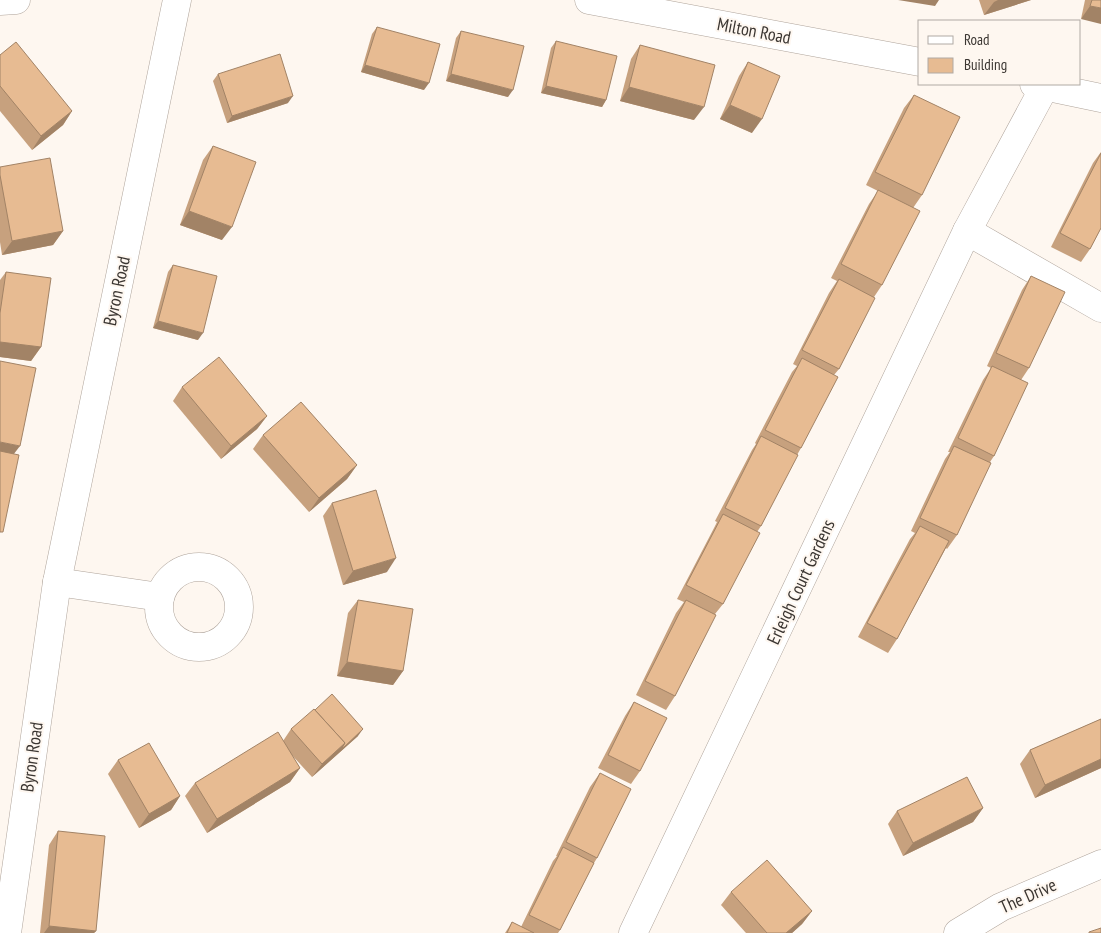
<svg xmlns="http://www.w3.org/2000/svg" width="1101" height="933" font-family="'PT Sans Narrow',sans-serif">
<rect width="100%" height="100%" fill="#fef7f0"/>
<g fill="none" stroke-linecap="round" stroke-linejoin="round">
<defs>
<g id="minor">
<path d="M589,0L920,62"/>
<path d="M0,1L16,0"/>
<path d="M1034,84L1101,98"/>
<path d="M967,231L1101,308"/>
<circle cx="199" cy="607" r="40"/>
<path d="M57,582L160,597"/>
<path d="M7,933L57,582L177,0"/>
<path d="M633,933L967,231L1045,86"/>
<path d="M958,933L1001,907L1101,864"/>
</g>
</defs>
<!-- minor casing -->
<use href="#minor" stroke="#afa49b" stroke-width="29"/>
<!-- minor -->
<use href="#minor" stroke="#fff" stroke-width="28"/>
</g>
<!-- wall -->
<g fill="#c7a17e">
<path d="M979,0H1031L984,15Z"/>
<path d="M1085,0H1101L1081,19Z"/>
<path d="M377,27L424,90L361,72L372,34Z"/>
<path d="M461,31L508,97L446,81L456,38Z"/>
<path d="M556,41L606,100L602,107L541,93L551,48Z"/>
<path d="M640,45L694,120L620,101L631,59Z"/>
<path d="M0,55L72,111L63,125L32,150L0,111Z"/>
<path d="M748,62L752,133L720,119L739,76Z"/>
<path d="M218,74L288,103L227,123L213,81Z"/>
<path d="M914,95L922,195L913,208L882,285L874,297L839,369L834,375L801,448L797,455L761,526L757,532L723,604L715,614L675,696L666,710L636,695L676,613L684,602L677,599L714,528L717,522L715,521L752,450L756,444L755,443L792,372L797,366L793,364L829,293L837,281L831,278L869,204L878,191L866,185L904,108Z"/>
<path d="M213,146L222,240L180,225L203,160Z"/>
<path d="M1101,152V228L1090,249L1081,262L1051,247L1093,163Z"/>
<path d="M0,167L63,231L53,245L2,255L0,242Z"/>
<path d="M173,265L198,340L153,328L168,272Z"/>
<path d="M6,272L41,347L31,361L0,357V280Z"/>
<path d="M1031,276L1029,368L1021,380L994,456L990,462L957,535L947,549L946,548L897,639L888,653L858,637L910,539L915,533L911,531L945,459L950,452H948L983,380L991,368L987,366L1022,290Z"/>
<path d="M182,387L267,416L257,429L221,459L173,401Z"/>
<path d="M263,435L357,465L347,479L309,512L253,449Z"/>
<path d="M332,503L387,572L343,585L323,516Z"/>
<path d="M358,600L403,671L393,685L337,676L348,613Z"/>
<path d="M634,702L640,771L631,784L598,768L625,716Z"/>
<path d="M315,710L358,736L312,777L290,753L300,768L290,782L207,833L185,796L195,783L283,741L291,729Z"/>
<path d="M1101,719V768L1035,798L1020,764L1030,750Z"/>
<path d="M118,760L180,796L171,810L139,828L108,774Z"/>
<path d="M600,773L597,858L594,863L560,930L558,933H505L512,922L521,927L553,861L557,856H556L590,787Z"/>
<path d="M983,808L973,822L903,856L888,824L897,811Z"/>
<path d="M58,831L96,931L94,933H40L49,845Z"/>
<path d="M731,892L812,911L802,924L792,933H746L721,905Z"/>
</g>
<!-- shaded-wall -->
<g fill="#a28366">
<path d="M898,0H939L935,6Z"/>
<path d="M998,0H1031L984,15L994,2Z"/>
<path d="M1090,6L1101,8V24L1081,19Z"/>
<path d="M365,65L429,83L424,90L361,72Z"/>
<path d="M451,74L513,90L508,97L446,81Z"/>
<path d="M546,86L606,100L602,107L541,93Z"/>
<path d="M629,87L704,107L694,120L620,101Z"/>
<path d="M293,96L288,103L227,123L232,116Z"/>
<path d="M730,105L762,119L752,133L720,119Z"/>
<path d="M72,111L63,125L32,150L41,136Z"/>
<path d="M189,211L232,227L222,240L180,225Z"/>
<path d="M63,231L53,245L2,255L12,241Z"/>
<path d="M158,321L203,333L198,340L153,328Z"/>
<path d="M0,342L41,347L31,361L0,357Z"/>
<path d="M267,416L257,429L221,459L231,446Z"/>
<path d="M0,442L20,446L10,459L0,457Z"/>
<path d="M357,465L347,479L309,512L319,498Z"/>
<path d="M396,558L387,572L343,585L353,571Z"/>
<path d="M347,662L403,671L393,685L337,676Z"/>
<path d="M363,729L358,736L312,777L322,764L345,743Z"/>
<path d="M1101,759V768L1035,798L1045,785Z"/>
<path d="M300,768L290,782L207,833L217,819Z"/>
<path d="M180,796L171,810L139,828L149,814Z"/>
<path d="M983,808L973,822L903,856L913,843Z"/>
<path d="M812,911L802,924L792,933H786Z"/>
<path d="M49,926L96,931L94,933H44Z"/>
</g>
<!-- building -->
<g fill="#e7bb92" stroke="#a28366">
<path d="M1092,0H1101V8L1090,6Z"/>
<path d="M377,27L440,44L429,83L365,65Z"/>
<path d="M461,31L524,46L513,90L451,74Z"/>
<path d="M556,41L617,56L606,100L546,86Z"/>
<path d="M16,42L72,111L41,136L0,86V55Z"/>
<path d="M640,45L715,65L704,107L629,87Z"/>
<path d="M280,54L293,96L232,116L218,74Z"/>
<path d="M748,62L780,76L762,119L730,105Z"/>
<path d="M914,95L960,117L922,195L875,172Z"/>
<path d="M213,146L256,162L232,227L189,211Z"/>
<path d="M1101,153V228L1090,249L1060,233Z"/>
<path d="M50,158L63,231L12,241L0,175V167Z"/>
<path d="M878,190L920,211L882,285L841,264Z"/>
<path d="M173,265L217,276L203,333L158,321Z"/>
<path d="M6,272L51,278L41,347L0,342V313Z"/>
<path d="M1031,276L1065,292L1029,368L996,353Z"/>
<path d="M839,279L875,298L839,369L802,350Z"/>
<path d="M219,357L267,416L231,446L182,387Z"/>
<path d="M802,358L838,377L801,448L765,430Z"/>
<path d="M0,361L36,368L20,446L0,442Z"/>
<path d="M992,366L1028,383L994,456L958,438Z"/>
<path d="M301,402L357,465L319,498L263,435Z"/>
<path d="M761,436L798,455L761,526L725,508Z"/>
<path d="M954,446L991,463L957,535L920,518Z"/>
<path d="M0,451L19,455L3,532H0Z"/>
<path d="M376,490L396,558L353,571L332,503Z"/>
<path d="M723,514L760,533L723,604L686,585Z"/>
<path d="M920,526L949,541L897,639L867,623Z"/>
<path d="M358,600L413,609L403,671L347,662Z"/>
<path d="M686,600L716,615L675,696L645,681Z"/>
<path d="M332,694L363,729L341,750L345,743L315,710Z"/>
<path d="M634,702L667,718L640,771L608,755Z"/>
<path d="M314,709L345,743L322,764L291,729Z"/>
<path d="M1101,719V759L1045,785L1030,750Z"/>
<path d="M278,732L300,768L217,819L195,783Z"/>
<path d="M149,743L180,796L149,814L118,760Z"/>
<path d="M600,773L631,789L597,858L566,842Z"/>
<path d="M967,777L983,808L913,843L897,811Z"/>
<path d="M58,831L105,836L96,931L49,926Z"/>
<path d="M563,847L594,863L560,930L529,915Z"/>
<path d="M767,860L812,911L786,933H767L731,892Z"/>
<path d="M512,922L534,933H507Z"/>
<path d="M1101,928V933H1089V932Z"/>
</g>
<g text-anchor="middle" stroke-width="4" stroke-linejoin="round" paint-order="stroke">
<!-- street labels -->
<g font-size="18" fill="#3b3632" stroke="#fef7f0">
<text transform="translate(754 31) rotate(11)" y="6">Milton Road</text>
<text transform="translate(117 291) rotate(-78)" y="6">Byron Road</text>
<text transform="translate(801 582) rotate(-65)" y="6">Erleigh Court Gardens</text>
<text transform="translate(32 757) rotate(-82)" y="6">Byron Road</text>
<text transform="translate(1028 896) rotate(-24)" y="6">The Drive</text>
</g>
</g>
<!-- legend -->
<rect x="918" y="20" width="162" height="65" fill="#fef7f0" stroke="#b0aaa4"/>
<rect x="928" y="36" width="25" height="8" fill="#ffffff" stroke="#b0aaa4"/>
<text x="964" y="45" font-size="15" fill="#3b3632">Road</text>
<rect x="928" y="58" width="25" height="15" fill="#e7bb92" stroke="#b0aaa4"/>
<text x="964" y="70" font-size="15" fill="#3b3632">Building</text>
</svg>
